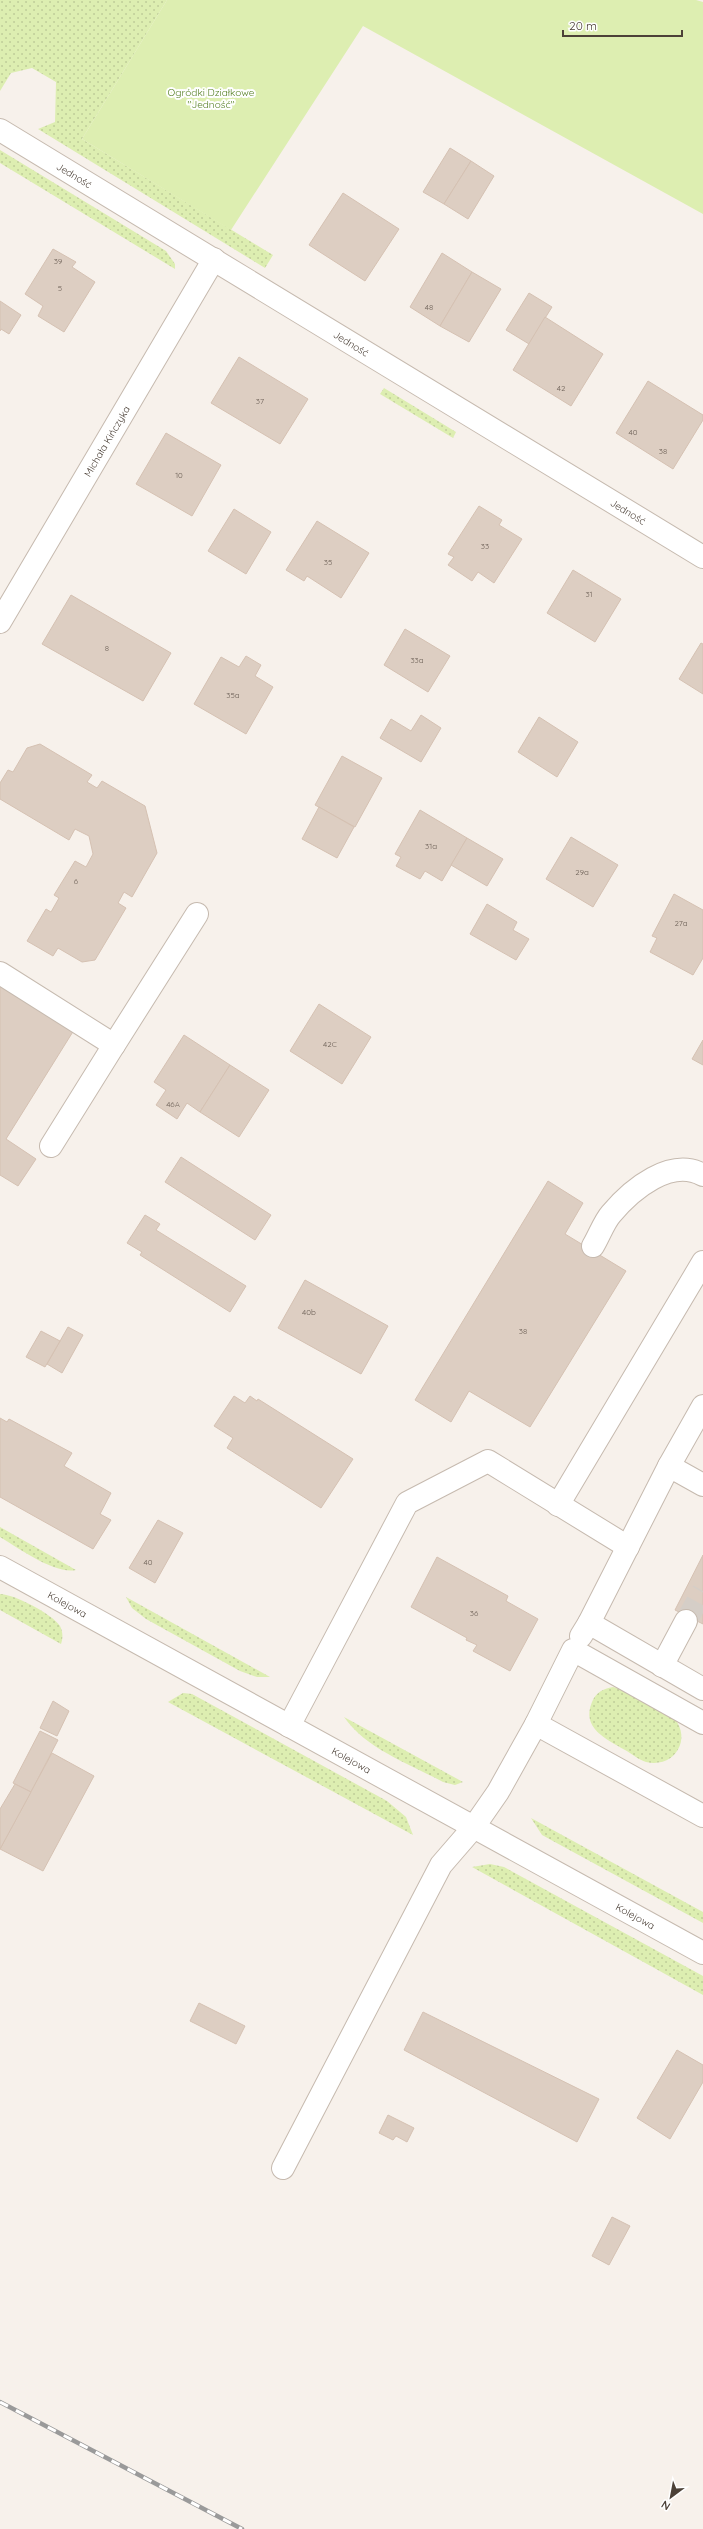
<svg xmlns="http://www.w3.org/2000/svg" width="703" height="2529" font-family="Quicksand,sans-serif">
<defs>
<pattern id="grass-dots" width="8" height="8" patternUnits="userSpaceOnUse"><rect width="8" height="8" fill="#ddeeb1"/><path d="M2 2h.1M6 6h.1" fill="none" stroke="#bfcd99" stroke-width="1.8" stroke-linecap="round"/></pattern>
</defs>
<rect width="100%" height="100%" fill="#f7f1eb"/>
<!-- grass -->
<g fill="url(#grass-dots)">
<path d="M0,0H167L82,139L273,255L265,268L38,129L55,122L56,82L32,68L11,73L0,91Z"/>
<path d="M0,150L166,251L175,264V269L0,163Z"/>
<path d="M384,388L456,432L453,438L380,394Z"/>
<path d="M0,1527L76,1570C56,1575 18,1548 0,1537Z"/>
<path d="M0,1594C14,1594 52,1614 60,1626C63,1632 63,1638 61,1644L0,1610Z"/>
<path d="M126,1597L270,1677H257L240,1671L146,1619L132,1608Z"/>
<path d="M613,1687C626,1691 661,1706 671,1715C694,1736 676,1769 646,1762C639,1760 632,1754 625,1750C606,1739 581,1728 592,1702C596,1692 603,1689 613,1687Z"/>
<path d="M183,1693L192,1694L387,1801L406,1817L413,1835L168,1702Z"/>
<path d="M344,1717L463,1782L455,1785L443,1782C410,1764 366,1749 344,1717Z"/>
<path d="M531,1818L703,1912V1923L542,1835Z"/>
<path d="M490,1864L504,1867L703,1976V1995L472,1867Z"/>
</g>
<!-- green -->
<path fill="#ddeeb1" d="M167,0H696L703,2V214L363,26L231,230L82,139Z"/>
<!-- building -->
<g fill="#ddcec2" stroke="#d5c1b2">
<path d="M450,148L471,161L444,204L423,192Z"/>
<path d="M471,161L494,176L468,219L444,204Z"/>
<path d="M343,193L399,229L365,281L309,245Z"/>
<path d="M53,249L76,262L72,267L95,282L64,332L38,316L43,306L25,294Z"/>
<path d="M442,253L472,272L440,326L410,307Z"/>
<path d="M472,272L501,289L469,342L440,326Z"/>
<path d="M529,293L552,307L529,344L506,330Z"/>
<path d="M0,301L21,315L9,334L1,329L0,331Z"/>
<path d="M545,317L603,354L571,406L513,370Z"/>
<path d="M239,357L308,399L280,444L211,403Z"/>
<path d="M648,381L703,415V420L673,469L616,433Z"/>
<path d="M166,433L221,465L192,516L136,484Z"/>
<path d="M479,506L502,520L499,525L522,539L494,583L478,572L472,581L448,565L454,557L448,554Z"/>
<path d="M234,509L271,532L246,574L208,551Z"/>
<path d="M317,521L369,553L341,598L307,576L304,581L286,570Z"/>
<path d="M573,570L621,599L595,642L547,613Z"/>
<path d="M71,595L171,653L143,701L42,644Z"/>
<path d="M405,629L450,656L428,692L384,665Z"/>
<path d="M701,643L703,644V694L679,679Z"/>
<path d="M246,656L261,665L255,676L273,687L246,734L194,704L221,657L239,667Z"/>
<path d="M421,715L441,728L421,762L380,738L391,719L411,731Z"/>
<path d="M539,717L578,742L557,777L518,752Z"/>
<path d="M40,744L92,775L87,782L97,788L102,781L145,806L157,853L132,897L124,892L118,903L126,908L95,960L82,962L58,948L53,956L27,941L46,909L51,912L59,898L54,895L75,861L86,867L93,854L89,836L75,829L69,840L0,799V783L8,770L13,772L27,748Z"/>
<path d="M342,756L382,778L355,827L315,805Z"/>
<path d="M319,807L354,827L337,858L302,839Z"/>
<path d="M420,810L467,838L442,881L425,871L420,879L396,866L401,857L395,854Z"/>
<path d="M571,837L618,865L593,907L546,879Z"/>
<path d="M467,838L503,859L487,886L451,865Z"/>
<path d="M674,894L703,910V958L693,975L650,952L657,938L652,936Z"/>
<path d="M487,904L517,922L513,930L529,939L516,960L470,934Z"/>
<path d="M0,983L74,1030L6,1139L36,1159L18,1186L0,1175Z"/>
<path d="M319,1004L371,1037L342,1084L290,1051Z"/>
<path d="M184,1035L230,1065L200,1112L187,1103L177,1119L156,1105L166,1090L154,1082Z"/>
<path d="M703,1040V1065L692,1059Z"/>
<path d="M230,1065L269,1090L239,1137L200,1112Z"/>
<path d="M181,1157L271,1215L255,1240L165,1182Z"/>
<path d="M548,1181L583,1203L565,1234L626,1271L530,1427L469,1391L451,1422L415,1400Z"/>
<path d="M145,1215L160,1224L156,1230L246,1286L230,1312L140,1255L142,1252L127,1243Z"/>
<path d="M305,1280L388,1326L361,1374L278,1328Z"/>
<path d="M68,1327L83,1335L62,1373L47,1364Z"/>
<path d="M41,1331L60,1341L45,1367L26,1357Z"/>
<path d="M234,1396L245,1403L250,1396L257,1401L258,1399L353,1459L321,1508L227,1448L233,1438L214,1426Z"/>
<path d="M0,1418L7,1422L9,1419L72,1453L64,1466L111,1493L100,1514L111,1520L93,1549L0,1497Z"/>
<path d="M158,1520L183,1533L155,1583L129,1568Z"/>
<path d="M703,1555V1624L675,1610Z"/>
<path d="M437,1557L508,1596L506,1601L538,1619L510,1671L473,1651L477,1645L466,1640L467,1638L411,1607Z"/>
<path d="M53,1701L69,1711L57,1736L40,1728Z"/>
<path d="M40,1731L58,1740L31,1792L13,1783Z"/>
<path d="M52,1753L94,1776L43,1871L0,1849Z"/>
<path d="M15,1784L31,1792L0,1849V1809Z"/>
<path d="M199,2003L245,2026L236,2044L190,2021Z"/>
<path d="M423,2012L599,2099L577,2142L404,2050Z"/>
<path d="M677,2050L703,2065V2082L670,2139L637,2118Z"/>
<path d="M388,2115L414,2128L407,2142L396,2136L393,2140L379,2133Z"/>
<path d="M612,2217L630,2226L609,2265L592,2256Z"/>
</g>
<g fill="none" stroke-linecap="round" stroke-linejoin="round">
<!-- minor-tunnel -->
<path stroke="#d5cec7" stroke-width="22" stroke-dasharray="22 11" stroke-linecap="butt" d="M686,1621L703,1591"/>
<defs>
<g id="minor">
<path id="s1" d="M0,130L703,557"/>
<path id="s2" d="M0,622L214,259"/>
<path d="M0,973L114,1045L51,1146"/>
<path d="M114,1045L197,914"/>
<path d="M593,1246C599,1236 604,1222 611,1214C632,1189 671,1157 703,1175"/>
<path d="M669,1466L703,1406"/>
<path d="M558,1505L703,1262"/>
<path id="s3" d="M0,1567L703,1953"/>
<path d="M589,1623L669,1466L703,1485"/>
<path d="M581,1636L589,1623L703,1689"/>
<path d="M662,1666L686,1621"/>
<path d="M536,1724L573,1650L703,1723"/>
<path d="M289,1726L407,1503L488,1461L628,1547"/>
<path d="M283,2168L441,1865L473,1828L498,1792L536,1724L703,1816"/>
</g>
</defs>
<!-- minor casing -->
<use href="#minor" stroke="#c6baaf" stroke-width="24"/>
<!-- minor -->
<use href="#minor" stroke="#fff" stroke-width="22"/>
<defs>
<path id="rail" d="M0,2402L242,2529"/>
</defs>
<!-- rail casing -->
<use href="#rail" stroke="#9a9a9a" stroke-width="4.5"/>
<!-- rail -->
<use href="#rail" stroke="#fff" stroke-width="3" stroke-dasharray="9" stroke-linecap="butt"/>
</g>
<g text-anchor="middle" stroke-width="4" stroke-linejoin="round" paint-order="stroke">
<!-- number labels -->
<g font-size="8" fill="#70645a">
<text x="58" y="264">39</text>
<text x="60" y="291">5</text>
<text x="429" y="310">48</text>
<text x="561" y="391">42</text>
<text x="260" y="404">37</text>
<text x="633" y="435">40</text>
<text x="663" y="454">38</text>
<text x="179" y="478">10</text>
<text x="485" y="549">33</text>
<text x="328" y="565">35</text>
<text x="589" y="597">31</text>
<text x="107" y="651">8</text>
<text x="417" y="663">33a</text>
<text x="233" y="698">35a</text>
<text x="431" y="849">31a</text>
<text x="582" y="875">29a</text>
<text x="76" y="884">6</text>
<text x="681" y="926">27a</text>
<text x="330" y="1047">42C</text>
<text x="173" y="1107">46A</text>
<text x="309" y="1315">40b</text>
<text x="523" y="1334">38</text>
<text x="148" y="1565">40</text>
<text x="474" y="1616">36</text>
</g>
<!-- park labels -->
<g font-size="10" fill="#557f23" stroke="#fff">
<text x="211" y="96">Ogródki Działkowe<tspan x="211" dy="12">"Jedność"</tspan></text>
</g>
<!-- street labels -->
<g font-size="10" fill="#4c4138" stroke="#fff">
<text dy="4" stroke="none"><textPath href="#s1" startOffset="87">Jedność</textPath></text>
<text dy="4" stroke="none"><textPath href="#s1" startOffset="411">Jedność</textPath></text>
<text dy="4" stroke="none"><textPath href="#s2" startOffset="210">Michała Kińczyka</textPath></text>
<text dy="4" stroke="none"><textPath href="#s1" startOffset="735">Jedność</textPath></text>
<text dy="4" stroke="none"><textPath href="#s3" startOffset="77">Kolejowa</textPath></text>
<text dy="4" stroke="none"><textPath href="#s3" startOffset="401">Kolejowa</textPath></text>
<text dy="4" stroke="none"><textPath href="#s3" startOffset="725">Kolejowa</textPath></text>
</g>
</g>
<!-- north arrow -->
<g transform="translate(671 2497) rotate(212)" stroke="#ffffff" stroke-width="3" paint-order="stroke">
<path d="M0-3L7 15L0 10L-7 15Z" fill="#4c4138"/>
<text y="-6" font-size="11" font-weight="bold" text-anchor="middle" fill="#4c4138">N</text>
</g>
<!-- scale -->
<path d="M563 30v6h119v-6" fill="none" stroke="#4c4138" stroke-width="2"/>
<text x="569" y="30" font-size="12" fill="#4c4138" stroke="#ffffff" stroke-width="3" paint-order="stroke">20 m</text>
</svg>
